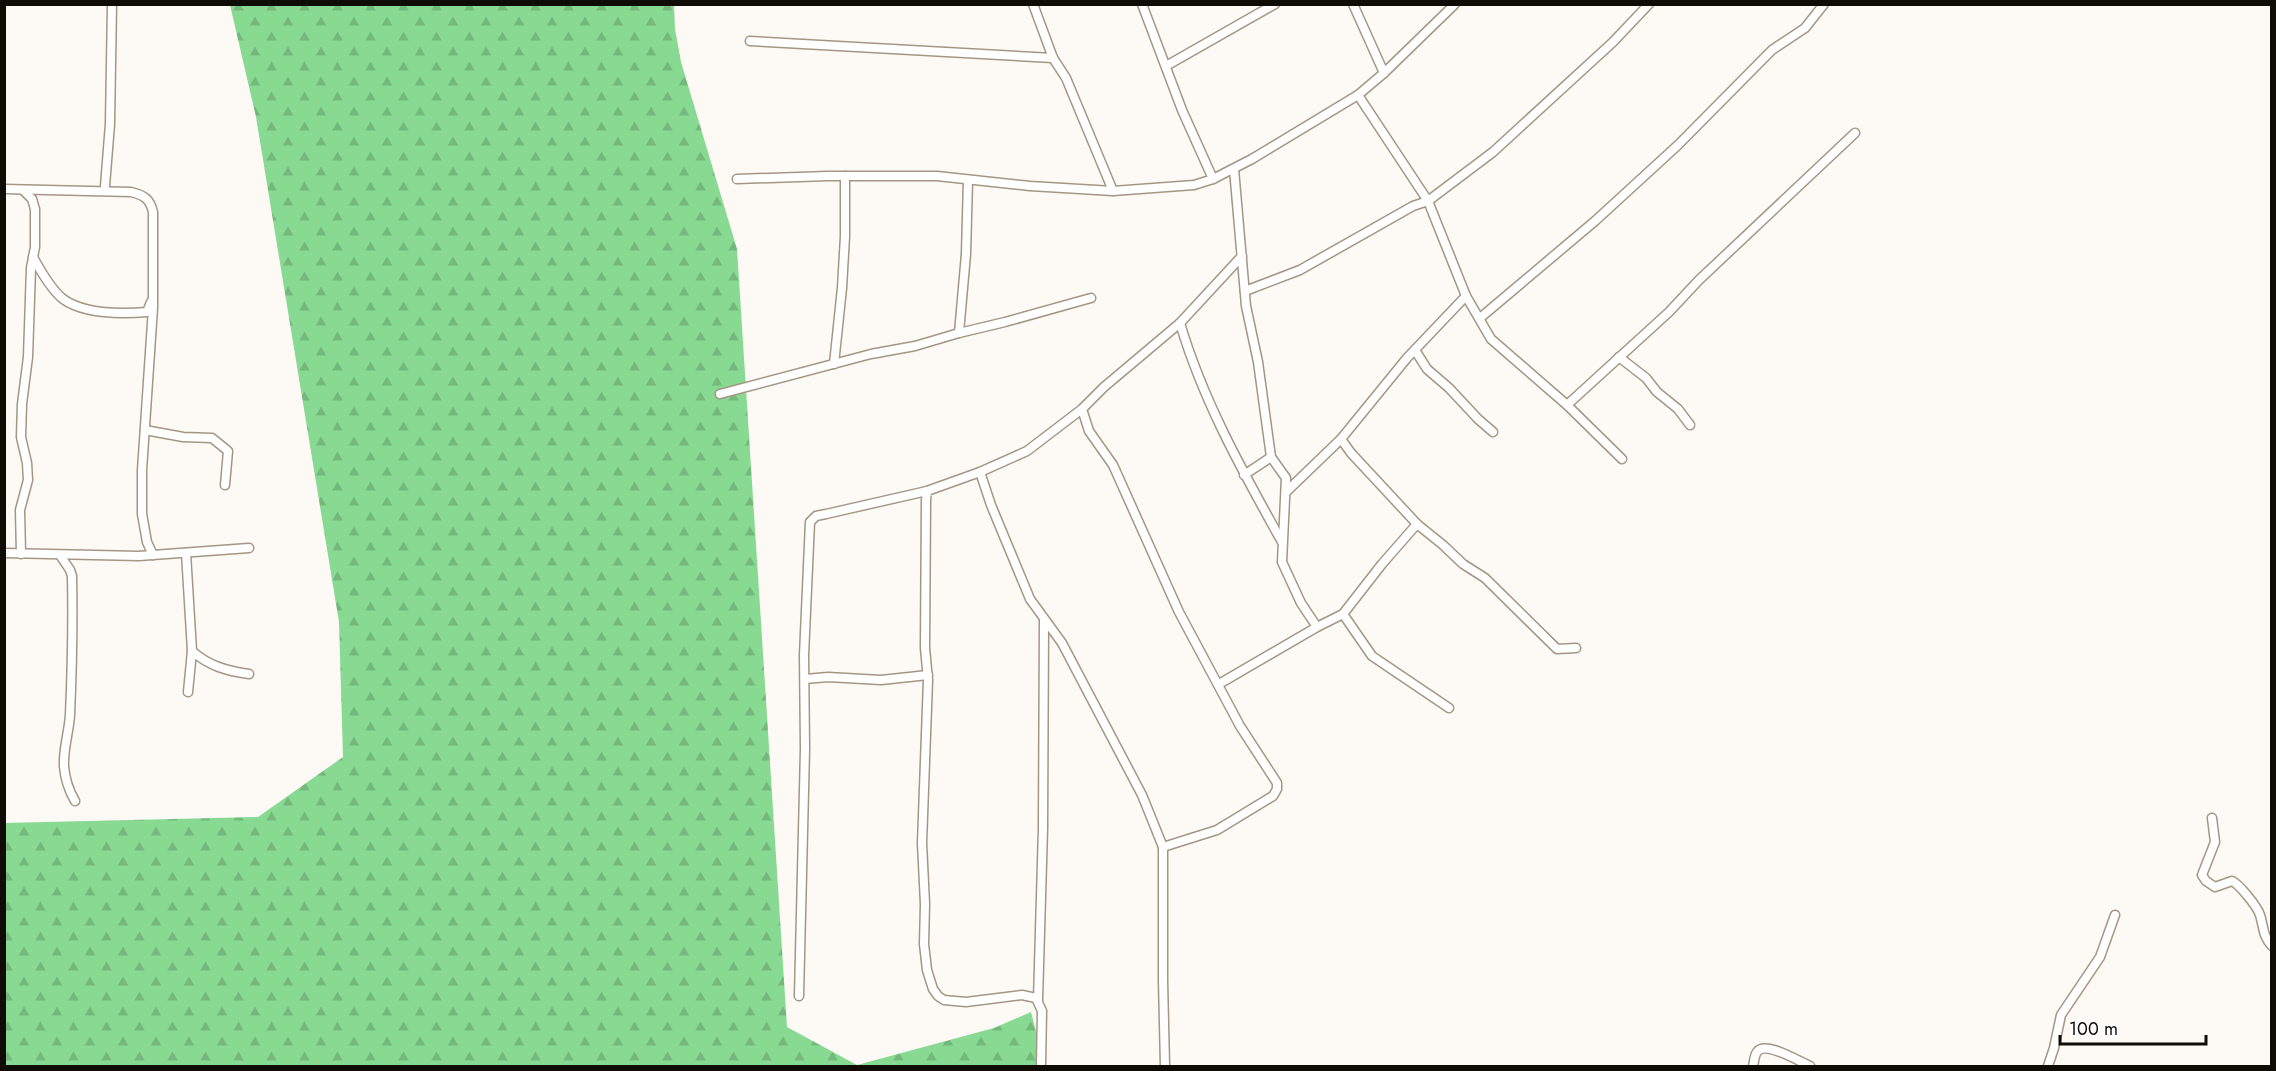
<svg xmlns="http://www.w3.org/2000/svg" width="2276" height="1071" font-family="Jost,sans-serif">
<defs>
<pattern id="forest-firs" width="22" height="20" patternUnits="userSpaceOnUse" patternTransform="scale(1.5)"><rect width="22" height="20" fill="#88d992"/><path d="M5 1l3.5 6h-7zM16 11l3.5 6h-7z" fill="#74b97c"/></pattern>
</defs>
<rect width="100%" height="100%" fill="#fdfaf6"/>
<!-- forest -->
<path fill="url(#forest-firs)" d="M230,5H674L675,29L681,62L737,249L787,1027L857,1065L994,1028L1031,1012L1045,1066H5L4,823L258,817L343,757L339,622L256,117Z"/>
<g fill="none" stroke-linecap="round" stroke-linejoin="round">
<defs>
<g id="street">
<path d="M1033,4L1053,58L1066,78L1113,191"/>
<path d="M1142,4L1182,110L1213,179"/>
<path d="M1353,4L1384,73"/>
<path d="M750,41L1053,58"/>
<path d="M1166,66L1275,4"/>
<path d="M1358,95L1428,201L1466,296L1491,339L1567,405L1622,459"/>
<path d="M1234,169L1246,306L1258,362L1271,457L1286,478L1282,562L1301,603L1317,627"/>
<path d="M737,179L828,176H937L1030,186L1113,191L1194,185L1213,179L1252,159L1358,95L1384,73L1455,4"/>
<path d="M968,180L966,254L959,333L1005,322L1091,298"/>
<path d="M105,186L110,124L112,4"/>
<path d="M4,189L131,192C144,195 150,199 153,212V308L142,470V514L147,542L153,555"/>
<path d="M33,257C40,270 52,290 63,299C84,314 122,314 147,312L151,302"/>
<path d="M1245,291L1300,270L1413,206L1428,201L1493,152L1613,42L1649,4"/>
<path d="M1480,318L1595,221L1678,145L1772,50L1805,28L1824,4"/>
<path d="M1180,323C1203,401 1243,472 1282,542"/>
<path d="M1415,350L1427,369L1449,388L1478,419L1493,432"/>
<path d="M1619,357L1646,378L1657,392L1678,409L1690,425"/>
<path d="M834,364L842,288L845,236V176"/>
<path d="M720,394L871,354L915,346L959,333"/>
<path d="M1567,405L1669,312L1699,280L1855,133"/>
<path d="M1082,409L1089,431L1113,465L1179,612L1240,726L1277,783V789L1273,796L1217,830L1163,847"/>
<path d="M145,430L183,437L212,438L228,451L225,485"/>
<path d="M980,472L927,491L926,500L925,648L928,680L922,843L925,904L924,944L927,970L933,989L938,996L944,1000L966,1002L1022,995L1036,998L1042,1011L1041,1066"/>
<path d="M1244,475L1271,457"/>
<path d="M1286,492L1341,439"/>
<path d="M1417,524L1443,545L1463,564L1485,578L1557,649L1576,648"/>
<path d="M4,553L139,556L249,548"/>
<path d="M186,553L192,651L188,692"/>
<path d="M21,554L20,510L28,480L27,463L21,437L22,404L28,357L31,268L35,247V209L32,199L24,191"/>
<path d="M60,555L70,570L72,576C73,623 72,669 70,715C69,732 63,749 64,766C65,780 68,789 75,801"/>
<path d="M1343,614L1372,656L1449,708"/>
<path d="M192,651C209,666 227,671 249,674"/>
<path d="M805,679L828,677L881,680L928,675"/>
<path d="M1219,684L1317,627L1343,614L1382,564L1417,524L1351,453L1341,439L1407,358L1466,296"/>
<path d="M2212,818L2215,842L2202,875L2206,881L2215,887L2232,881C2239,884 2257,906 2260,915C2264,927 2262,935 2272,946"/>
<path d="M799,996L805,749L804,655L810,522L816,516L826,514L927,491"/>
<path d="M1038,1000L1043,828L1044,621"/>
<path d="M1165,1066L1163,980V847L1142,795L1062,643L1030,599L991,505L980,472L1027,451L1082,409L1104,387L1180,323L1242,256"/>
<path d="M1753,1066C1754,1063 1754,1056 1757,1052C1765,1040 1800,1062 1810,1066"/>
<path d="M2048,1066L2054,1048L2061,1015L2100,957L2115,915"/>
</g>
</defs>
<!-- street casing -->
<use href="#street" stroke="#a49683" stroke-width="11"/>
<!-- street -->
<use href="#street" stroke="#fff" stroke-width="8"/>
</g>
<!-- border -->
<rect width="2276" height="1071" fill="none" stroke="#0f0b05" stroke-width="12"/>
<!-- scale -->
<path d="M2060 1035v9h146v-9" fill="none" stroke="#0f0b05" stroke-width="3"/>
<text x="2069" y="1035" font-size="18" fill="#0f0b05" stroke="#ffffff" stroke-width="4.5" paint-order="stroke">100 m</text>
</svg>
